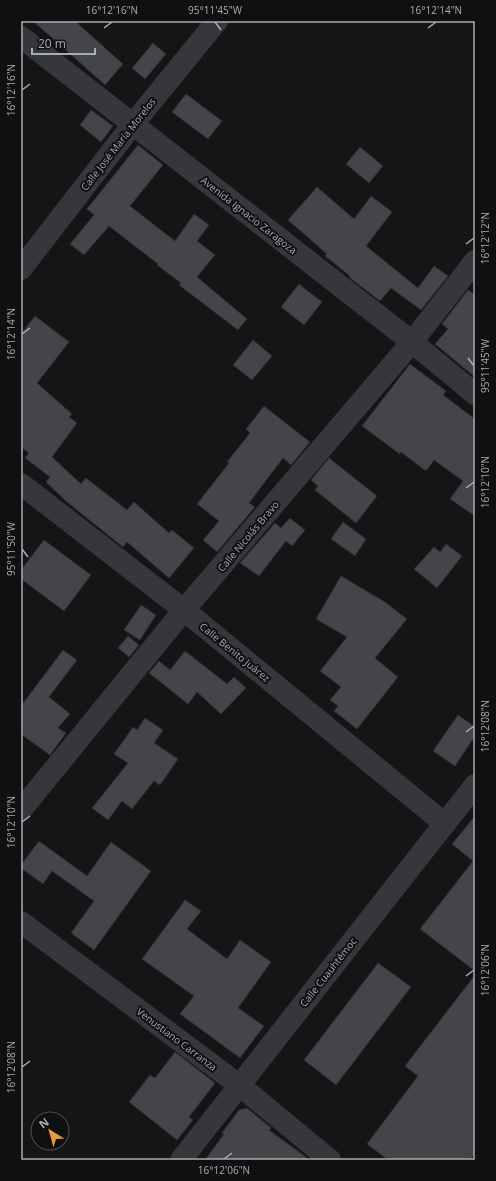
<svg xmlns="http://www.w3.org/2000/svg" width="496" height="1181" font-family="'Open Sans',sans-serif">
<rect width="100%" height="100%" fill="#141516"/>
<!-- building -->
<g fill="#444549" stroke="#2f2f32">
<path d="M33,21H75L123,64L105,85Z"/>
<path d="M153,43L166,54L145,79L132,68Z"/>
<path d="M186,94L222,121L208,139L172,112Z"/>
<path d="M91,110L113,126L101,142L80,125Z"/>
<path d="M138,145L163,165L130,206L175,241L194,214L209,225L197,241L215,255L197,277L247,319L238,330L179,285L181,283L157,265L158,264L109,226L84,255L70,244L94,215L87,209Z"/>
<path d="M360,147L383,166L369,183L346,164Z"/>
<path d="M317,187L354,219L371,196L392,212L366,246L418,288L434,266L448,276L421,310L391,288L380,301L349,277L350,276L325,256L327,254L288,220Z"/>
<path d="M299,284L322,302L304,325L281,307Z"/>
<path d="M468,290L475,295V377L435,344L448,329L442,324Z"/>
<path d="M35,316L69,342L37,383L72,414L69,417L77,423L52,457L81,484L86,478L127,510L134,502L169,533L172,530L194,548L169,578L127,542L123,547L67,502L46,482L50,477L25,458L29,453L21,447V334Z"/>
<path d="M253,340L272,356L252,380L233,365Z"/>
<path d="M410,364L446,391L443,395L475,419V516L450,499L463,481L434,460L426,471L401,452L400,454L362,426Z"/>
<path d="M264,406L310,442L291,465L283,458L249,503L255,507L217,552L203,540L219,521L197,504L229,463L227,462L250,433L246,429Z"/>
<path d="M329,458L377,496L356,523L315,490L318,486L311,480Z"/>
<path d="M290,518L305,530L292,546L286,541L259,576L240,563L275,523L281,528Z"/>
<path d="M343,522L366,539L355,556L331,539Z"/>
<path d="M44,540L91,575L64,611L21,579V570Z"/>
<path d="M446,544L462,556L437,588L414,569L434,547L440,552Z"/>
<path d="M341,576L385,602L407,619L375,658L398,677L357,729L334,711L338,706L330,700L341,687L320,671L347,637L316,619Z"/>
<path d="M141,605L156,615L140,640L124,630Z"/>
<path d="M128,636L139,645L129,657L118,648Z"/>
<path d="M63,650L77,660L49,697L70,714L58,728L66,733L50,755L21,734V706Z"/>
<path d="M185,651L227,684L234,677L246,688L221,714L197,692L188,704L149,673L159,661L170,670Z"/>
<path d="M458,715L475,727V736L455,766L433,751Z"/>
<path d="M145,718L163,730L154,743L178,759L160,785L154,781L132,809L122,801L108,820L92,808L128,763L114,754L133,727L137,730Z"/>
<path d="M475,816V971L420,929L473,861L452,844Z"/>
<path d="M39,841L87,876L111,842L151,871L94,950L71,933L94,901L52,871L43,884L21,868V865Z"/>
<path d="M185,900L201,911L187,929L227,959L240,940L271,962L238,1008L264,1026L240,1058L180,1014L194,996L142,959Z"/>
<path d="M378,963L411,987L336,1085L304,1060Z"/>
<path d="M475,975V1154L470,1160H388L367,1144L418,1076L405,1066Z"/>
<path d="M175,1052L215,1083L189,1117L193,1120L177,1140L129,1102L150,1075L155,1078Z"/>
<path d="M247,1108L271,1128L269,1130L310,1160H205L224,1134L222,1133L239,1110Z"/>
</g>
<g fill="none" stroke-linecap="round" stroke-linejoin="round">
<!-- minor -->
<g stroke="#36373b" stroke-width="22">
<path d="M21,37L412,342L475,394"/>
<path d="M21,269L133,124L217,21"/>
<path d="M21,484L184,610L445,824"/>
<path d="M21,810L184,610L412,342L475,261"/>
<path d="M21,922L239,1085L330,1160"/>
<path d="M181,1160L475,785"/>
</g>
</g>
<!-- ticks -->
<path fill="none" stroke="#a7adb5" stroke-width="1.5" d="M215,22L221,30M104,28L112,22M428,28L436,22M22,90L30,84M466,244L474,238M22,334L30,328M468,358L474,366M466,488L474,482M22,549L28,557M466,732L474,726M22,822L30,816M466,976L474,970M22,1067L30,1061M224,1159L232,1153"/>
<g text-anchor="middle" stroke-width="4" stroke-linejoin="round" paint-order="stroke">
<!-- street labels -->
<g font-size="10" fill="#a7adb5" stroke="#101011">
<text transform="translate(118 144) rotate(-52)" y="4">Calle José María Morelos</text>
<text transform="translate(249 215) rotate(38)" y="4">Avenida Ignacio Zaragoza</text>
<text transform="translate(248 536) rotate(-50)" y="4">Calle Nicolás Bravo</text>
<text transform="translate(235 652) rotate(39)" y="4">Calle Benito Juárez</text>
<text transform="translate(328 972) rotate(-52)" y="4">Calle Cuauhtémoc</text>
<text transform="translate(177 1039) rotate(37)" y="4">Venustiano Carranza</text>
</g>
</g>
<!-- border -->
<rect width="496" height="1181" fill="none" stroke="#101011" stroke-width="44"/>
<!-- north arrow -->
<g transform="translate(50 1131) rotate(323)"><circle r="19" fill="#101011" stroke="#4c4f53"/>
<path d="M0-3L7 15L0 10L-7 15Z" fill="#e59b3e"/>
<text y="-6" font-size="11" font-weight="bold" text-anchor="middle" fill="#a7adb5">N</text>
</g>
<!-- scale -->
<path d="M32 48v6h63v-6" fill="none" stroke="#a7adb5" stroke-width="2"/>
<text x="38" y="48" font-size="12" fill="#a7adb5" stroke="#101011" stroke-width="3" paint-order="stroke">20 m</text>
<rect x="22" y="22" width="452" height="1137" fill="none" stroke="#a7adb5" stroke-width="1.5"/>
<g font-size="10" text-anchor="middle" fill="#a7adb5">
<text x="112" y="14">16°12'16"N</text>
<text x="215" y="14">95°11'45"W</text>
<text x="436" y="14">16°12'14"N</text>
<text transform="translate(11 90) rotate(-90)" y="4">16°12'16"N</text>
<text transform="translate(485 238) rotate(-90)" y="4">16°12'12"N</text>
<text transform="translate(11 334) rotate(-90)" y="4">16°12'14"N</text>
<text transform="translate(485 366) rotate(-90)" y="4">95°11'45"W</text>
<text transform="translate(485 482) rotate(-90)" y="4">16°12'10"N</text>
<text transform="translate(11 549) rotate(-90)" y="4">95°11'50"W</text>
<text transform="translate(485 726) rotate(-90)" y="4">16°12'08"N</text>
<text transform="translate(11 822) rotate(-90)" y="4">16°12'10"N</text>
<text transform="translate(485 970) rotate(-90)" y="4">16°12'06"N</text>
<text transform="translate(11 1067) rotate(-90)" y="4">16°12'08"N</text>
<text x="224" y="1174">16°12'06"N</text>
</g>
</svg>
